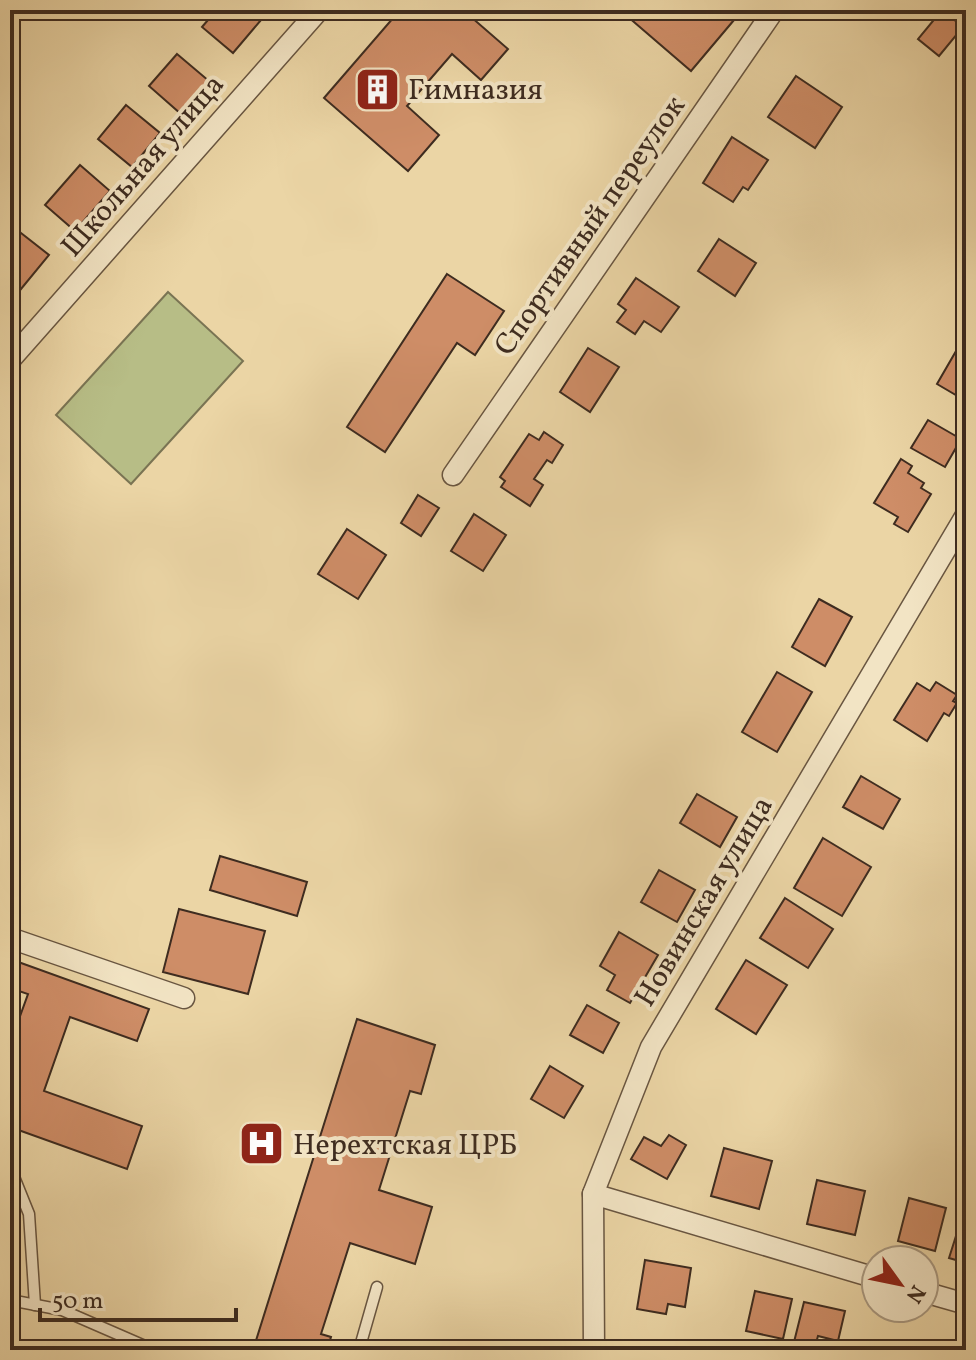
<svg xmlns="http://www.w3.org/2000/svg" width="976" height="1360" font-family="Vollkorn,serif">
<rect width="100%" height="100%" fill="#ebd5a5"/>
<filter id="stains"><feTurbulence type="fractalNoise" baseFrequency=".0025" numOctaves="4"/><feColorMatrix values="0 0 0 0 .2 0 0 0 0 .09 0 0 0 0 .02 0 0 0 .5 -.17"/></filter>
<radialGradient id="worn" r=".72"><stop offset=".6" stop-color="#630" stop-opacity="0"/><stop offset="1" stop-color="#630" stop-opacity=".3"/></radialGradient>
<!-- green -->
<path fill="#b7bd86" stroke="#7a7453" stroke-width="2" d="M168,292L243,361L131,484L56,415Z"/>
<!-- building -->
<g fill="#ce8d67" stroke="#3e2c20" stroke-width="2">
<path d="M211,10H250L261,20L233,53L202,27L214,13Z"/>
<path d="M400,10H463L508,49L481,80L452,54L407,106L439,135L408,171L324,98Z"/>
<path d="M620,10H722L734,20L691,71Z"/>
<path d="M942,10L963,27L939,56L918,39Z"/>
<path d="M177,54L209,81L181,114L149,86Z"/>
<path d="M796,76L842,107L815,148L768,117Z"/>
<path d="M126,105L160,133L132,167L98,139Z"/>
<path d="M732,137L768,160L748,190L743,187L733,202L703,183Z"/>
<path d="M80,165L110,191L75,231L45,205Z"/>
<path d="M21,233L49,255L21,289L10,280V246Z"/>
<path d="M719,239L756,263L735,296L698,271Z"/>
<path d="M447,274L504,311L475,355L457,343L385,452L347,427Z"/>
<path d="M636,278L679,307L661,332L644,321L635,334L617,322L626,310L618,304Z"/>
<path d="M963,339L966,341V401L937,384Z"/>
<path d="M588,348L619,367L590,412L560,392Z"/>
<path d="M928,420L961,439L945,467L911,448Z"/>
<path d="M544,432L563,445L552,463L547,460L534,479L543,485L530,506L501,487L505,481L500,477L529,434L539,440Z"/>
<path d="M901,459L912,466L908,473L924,483L921,488L931,494L908,532L894,524L898,517L874,503Z"/>
<path d="M418,495L439,508L421,536L401,523Z"/>
<path d="M474,514L506,535L483,571L451,551Z"/>
<path d="M347,529L386,555L358,599L318,574Z"/>
<path d="M819,599L852,617L825,666L792,647Z"/>
<path d="M777,672L812,692L777,752L742,732Z"/>
<path d="M936,682L957,695L953,701L957,703L949,716L944,713L927,741L894,720L917,683L930,691Z"/>
<path d="M861,776L900,799L883,829L843,807Z"/>
<path d="M697,794L737,817L720,847L680,823Z"/>
<path d="M823,838L871,867L842,916L794,888Z"/>
<path d="M220,856L307,882L297,916L210,890Z"/>
<path d="M659,870L695,890L677,922L641,902Z"/>
<path d="M785,898L833,929L808,968L760,938Z"/>
<path d="M179,909L265,931L248,994L163,972Z"/>
<path d="M966,927V962L958,928Z"/>
<path d="M619,932L658,955L630,1003L607,990L615,975L600,966Z"/>
<path d="M10,959L149,1009L137,1041L70,1017L44,1091L142,1126L127,1169L10,1127V1044L28,994L10,988Z"/>
<path d="M746,960L787,985L756,1034L716,1009Z"/>
<path d="M587,1005L619,1023L603,1053L570,1035Z"/>
<path d="M357,1019L435,1045L421,1094L410,1091L379,1190L432,1207L415,1264L350,1243L321,1334L331,1337L327,1350H253Z"/>
<path d="M550,1066L583,1086L564,1118L531,1099Z"/>
<path d="M669,1135L686,1145L667,1179L631,1159L644,1137L661,1146Z"/>
<path d="M724,1148L772,1161L759,1209L711,1196Z"/>
<path d="M817,1180L865,1191L855,1235L807,1224Z"/>
<path d="M909,1198L946,1208L935,1251L898,1241Z"/>
<path d="M962,1217L966,1218V1263L949,1258Z"/>
<path d="M645,1260L691,1268L685,1307L668,1304L666,1314L637,1309Z"/>
<path d="M755,1291L792,1299L783,1339L746,1331Z"/>
<path d="M804,1302L845,1311L838,1341L818,1336L814,1350H792Z"/>
<path d="M893,1341L914,1347L913,1350H890Z"/>
</g>
<g fill="none" stroke-linecap="round" stroke-linejoin="round">
<defs>
<g id="service">
<path d="M10,1167L29,1214L35,1305"/>
<path d="M10,1300L62,1310L154,1350"/>
<path d="M359,1350L377,1287"/>
</g>
<g id="minor">
<path d="M10,360L319,10"/>
<path d="M453,475L774,10"/>
<path d="M10,938L184,998"/>
<path d="M593,1194L876,1278"/>
<path d="M924,1292L966,1304"/>
<path d="M594,1350L593,1194L651,1047L966,515"/>
</g>
</defs>
<!-- service casing -->
<use href="#service" stroke="#695641" stroke-width="13"/>
<!-- minor casing -->
<use href="#minor" stroke="#695641" stroke-width="23"/>
<!-- service -->
<use href="#service" stroke="#f2e4c4" stroke-width="10"/>
<!-- minor -->
<use href="#minor" stroke="#f2e4c4" stroke-width="20"/>
</g>
<!-- icons -->
<defs>
<symbol id="building-square" viewBox="-11 -11 22 22"><rect x="-9" y="-9" width="18" height="18" rx="4" fill="#8f2418" stroke="#f2e4c4"/><path d="M-4-6H4V6H1V3H-1V6H-4ZM-2.5-4.3h1.7v1.8h-1.7ZM.8-4.3h1.7v1.8H.8ZM-2.5-1h1.7V.8h-1.7ZM.8-1h1.7V.8H.8Z" fill="#fff"/></symbol>
<symbol id="hospital-square" viewBox="-11 -11 22 22"><rect x="-9" y="-9" width="18" height="18" rx="4" fill="#8f2418" stroke="#f2e4c4"/><path d="M-5-5h3v3.5h4V-5h3V5h-3V1.5h-4V5h-3Z" fill="#fff"/></symbol>
</defs>
<g fill-rule="evenodd">
<use href="#building-square" x="352" y="64" width="51" height="51"/>
<use href="#hospital-square" x="236" y="1118" width="51" height="51"/>
</g>
<g text-anchor="middle" stroke-width="8" stroke-linejoin="round" paint-order="stroke">
<!-- poi labels -->
<g font-size="30" fill="#3e2c20" stroke="#f2e4c4" text-anchor="start">
<text x="408" y="99">Гимназия</text>
<text x="293" y="1154">Нерехтская ЦРБ</text>
</g>
<!-- street labels -->
<g font-size="30" fill="#3e2c20" stroke="#f2e4c4">
<text transform="translate(142 165) rotate(-49)" y="10">Школьная улица</text>
<text transform="translate(589 225) rotate(-55)" y="10">Спортивный переулок</text>
<text transform="translate(703 901) rotate(-59)" y="10">Новинская улица</text>
</g>
</g>
<!-- margin -->
<rect width="976" height="1360" fill="none" stroke="#ebd5a5" stroke-width="40"/>
<rect x="12" y="12" width="952" height="1336" fill="none" stroke="#3e2c20" stroke-width="4"/>
<rect x="20" y="20" width="936" height="1320" fill="none" stroke="#3e2c20" stroke-width="2"/>
<!-- north arrow -->
<g transform="translate(900 1284) rotate(123)"><circle r="38" fill="#f2e4c4" stroke="#aa9a82" stroke-width="2"/>
<path d="M0-6L14 30L0 20L-14 30Z" fill="#8f2418"/>
<text y="-12" font-size="22" font-weight="bold" text-anchor="middle" fill="#3e2c20">N</text>
</g>
<!-- scale -->
<path d="M40 1308v12h196v-12" fill="none" stroke="#3e2c20" stroke-width="4"/>
<text x="52" y="1308" font-size="24" fill="#3e2c20" stroke="#f2e4c4" stroke-width="6" paint-order="stroke">50 m</text>
<rect width="100%" height="100%" filter="url(#stains)"/>
<rect width="100%" height="100%" fill="url(#worn)"/>
</svg>
